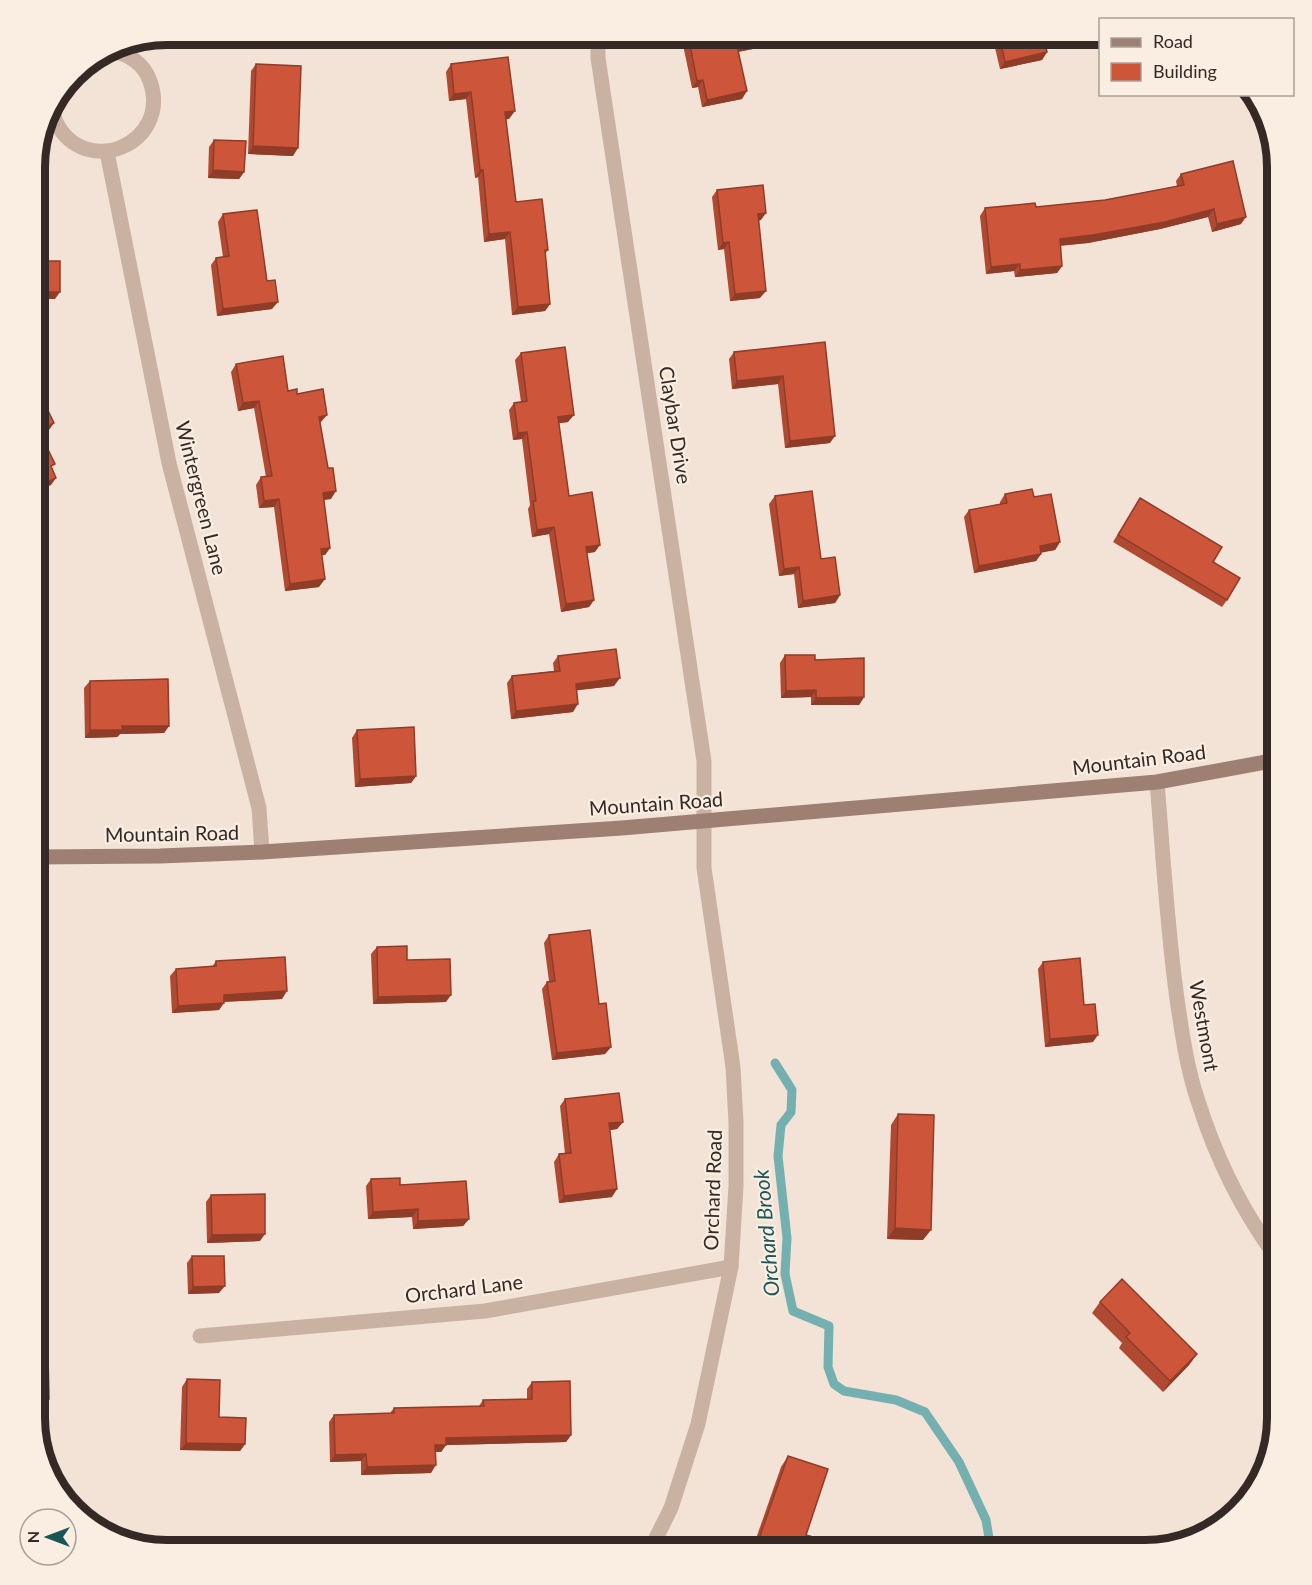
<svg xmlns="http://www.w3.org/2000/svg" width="1312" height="1585" font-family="Lato,sans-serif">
<rect width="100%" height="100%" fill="#f2e3d6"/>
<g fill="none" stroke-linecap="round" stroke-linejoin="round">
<!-- stream -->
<path stroke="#74b0af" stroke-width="9" d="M775,1063L792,1090L791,1112L781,1125L778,1156L787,1238L785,1274L793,1311L829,1326L828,1367L834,1384L844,1391L896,1400L925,1412L959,1462L986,1520L991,1550"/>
<!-- street -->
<g stroke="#cab2a2" stroke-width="15">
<path d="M598,35V58L704,761V868L733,1067L736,1123V1186L731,1267L698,1424L671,1508L650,1550"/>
<path d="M51,104C53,110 54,117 56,122C85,180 172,144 150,81C143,62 127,53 108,50"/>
<path d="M107,152L169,463L259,808L262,852"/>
<path d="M1157,782C1163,854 1167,927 1177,999C1182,1033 1187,1069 1198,1101C1216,1158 1242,1211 1277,1258"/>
<path d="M200,1336L485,1311L731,1267"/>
</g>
<!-- secondary -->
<path stroke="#9e8073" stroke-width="15" d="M35,857L160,856L262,852L622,828L1157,782L1277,760"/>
</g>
<!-- wall -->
<g fill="#af4932">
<path d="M210,35H248L245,39L214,49Z"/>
<path d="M686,35H778V37L773,45L738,52L742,99L702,107L698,87L692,88L682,40Z"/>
<path d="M992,35H1043L1047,52L1042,60L1000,69Z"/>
<path d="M256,64L293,156L248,154L251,71Z"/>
<path d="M451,64L509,119H506L516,202L548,250L545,254L550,304L545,311L512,315L505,239L484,242L478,177L475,178L466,99L449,101L446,72Z"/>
<path d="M214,140L244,172L239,179L208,178L209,147Z"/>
<path d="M1181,174L1241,224L1212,232L1208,217L1160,229L1088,243L1060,246L1062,266L1057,273L1015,277L1014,271L986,274L980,216L985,208L1036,207L1105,200L1177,186L1176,181Z"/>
<path d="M717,190L761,220L758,221L760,298L730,301L724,249L718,250L712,197Z"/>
<path d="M223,214L267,281L272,309L217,316L211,265L216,258L223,257L218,222Z"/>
<path d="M825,342L830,443L785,448L778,384L732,389L729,359L734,352Z"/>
<path d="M521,353L568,422L559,423L569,496L595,552L587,553L594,600L589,607L561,612L549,534L532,537L528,509L530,505L522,439L513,440L509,410L514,403L521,402L515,360Z"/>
<path d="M236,364L288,391L297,394L321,422L320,423L331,499L324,500L330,548L325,555H321L319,587L285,591L274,507L259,508L256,485L261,477H266L254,408L238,411L231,372Z"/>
<path d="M1005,494L1034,497L1060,542L1055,550L1041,552V554L1036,561L974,573L964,517L969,510L1000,504V502Z"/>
<path d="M775,496L821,559L840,595L835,603L798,608L794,574L779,576L769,504Z"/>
<path d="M1140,498L1213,562L1227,600L1222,607L1113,542Z"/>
<path d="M1272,598L1277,646L1271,647L1267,605Z"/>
<path d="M785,655L815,660L864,697L859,705H811V697L781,698L780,663Z"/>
<path d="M558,656L614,686L577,690L573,712L511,719L507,683L512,676L554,671L553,663Z"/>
<path d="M90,681L169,726L164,733L120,734L117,737L85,738L84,688Z"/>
<path d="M357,730L416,776L411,783L355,787L352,738Z"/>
<path d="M549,935L599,1004L611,1047L605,1054L552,1060L542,989L547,982L549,981L544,943Z"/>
<path d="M377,947L407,960L446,1002L373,1004L371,954Z"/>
<path d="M216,961L282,999L224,1002L219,1010L172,1013L170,976L176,969L212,967Z"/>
<path d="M1043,962L1084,1005L1093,1042L1045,1047L1038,969Z"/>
<path d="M565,1099L623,1122L617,1129L610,1130L612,1197L559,1203L554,1162L559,1154H565L560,1106Z"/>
<path d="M898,1114L923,1240L887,1239L891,1125Z"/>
<path d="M371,1179L400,1185L469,1219L463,1226L413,1229L412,1217L368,1219L366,1186Z"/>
<path d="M211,1195L260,1241L207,1243L206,1202Z"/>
<path d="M192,1256L219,1293L188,1294L187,1263Z"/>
<path d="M1100,1302L1197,1354L1189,1365L1163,1392L1119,1348L1122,1343L1092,1313Z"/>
<path d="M187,1379L219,1417L245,1444L240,1451L180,1450L182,1387Z"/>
<path d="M532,1382L571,1435L566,1442L446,1445L441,1452H436L431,1473L361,1475V1461L330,1462L329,1422L334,1415L390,1413L394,1408L479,1406L483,1400L527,1399V1389Z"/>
<path d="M788,1456L809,1550H752L781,1467Z"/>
</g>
<!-- shaded-wall -->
<g fill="#8f3c29">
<path d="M242,35H248L245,39L214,49L220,42Z"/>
<path d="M823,35H839L820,39Z"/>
<path d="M905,35H916L903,38Z"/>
<path d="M778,37L773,45L732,53L737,46Z"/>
<path d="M1047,52L1042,60L1000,69L1005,62Z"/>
<path d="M703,80L698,87L692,88L697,81Z"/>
<path d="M747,91L742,99L702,107L707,100Z"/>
<path d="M471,92L466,99L449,101L454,94Z"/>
<path d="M515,111L509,119L500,120L505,112Z"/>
<path d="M253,146L298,148L293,156L248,154Z"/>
<path d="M213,170L244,172L239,179L208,178Z"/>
<path d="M480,170H483L478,177L475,178Z"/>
<path d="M1214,209L1208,217L1160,229L1088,243L1054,246L1060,239Z"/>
<path d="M766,213L761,220L752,221L758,214Z"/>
<path d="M1246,217L1241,224L1212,232L1217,224Z"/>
<path d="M510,232L505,239L484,242L489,234Z"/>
<path d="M729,242L724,249L718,250L723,243Z"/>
<path d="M1020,264L1014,271L986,274L991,267Z"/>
<path d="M1062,266L1057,273L1015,277L1020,270Z"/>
<path d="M766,291L760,298L730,301L735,294Z"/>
<path d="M35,292H60L55,299H35Z"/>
<path d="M278,302L272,309L217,316L223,309Z"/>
<path d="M550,304L545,311L512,315L518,307Z"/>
<path d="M783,376L778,384L732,389L737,381Z"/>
<path d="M259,401L254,408L238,411L243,403Z"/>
<path d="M327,415L321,422L314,424L319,417Z"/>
<path d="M574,415L568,422L553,424L558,417Z"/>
<path d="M54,423L49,430L35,437L39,431Z"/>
<path d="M527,432L522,439L513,440L518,433Z"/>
<path d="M835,436L830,443L785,448L790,441Z"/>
<path d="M56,478L51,485L35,493V488Z"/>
<path d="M336,491L331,499L317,500L323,493Z"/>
<path d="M279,499L274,507L259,508L264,501Z"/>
<path d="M554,527L549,534L532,537L537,530Z"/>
<path d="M1060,542L1055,550L1035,554L1040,546Z"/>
<path d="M600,545L595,552L581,554L586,547Z"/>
<path d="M330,548L325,555L315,556L321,549Z"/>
<path d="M1041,554L1036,561L974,573L979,566Z"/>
<path d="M799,567L794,574L779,576L784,569Z"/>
<path d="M325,579L319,587L285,591L290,584Z"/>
<path d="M840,595L835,603L798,608L803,601Z"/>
<path d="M594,600L589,607L561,612L566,604Z"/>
<path d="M1276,639H1277V646L1271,647Z"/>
<path d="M620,678L614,686L571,691L576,684Z"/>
<path d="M816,690L811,697L781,698L786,691Z"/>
<path d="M864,697L859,705H811L816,698Z"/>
<path d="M578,704L573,712L511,719L516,711Z"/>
<path d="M122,726H169L164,733L120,734L117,737L85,738L90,730Z"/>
<path d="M416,776L411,783L355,787L360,779Z"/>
<path d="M287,991L282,999L218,1002L224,995Z"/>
<path d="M451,995L446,1002L373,1004L378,997Z"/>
<path d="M224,1003L219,1010L172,1013L178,1006Z"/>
<path d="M1098,1035L1093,1042L1045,1047L1050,1039Z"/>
<path d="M611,1047L605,1054L552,1060L557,1053Z"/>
<path d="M623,1122L617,1129L604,1131L609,1123Z"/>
<path d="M617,1189L612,1197L559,1203L564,1196Z"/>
<path d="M418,1209L412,1217L368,1219L373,1212Z"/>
<path d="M469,1219L463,1226L413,1229L418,1221Z"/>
<path d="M895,1228L931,1230L923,1240L887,1239Z"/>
<path d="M265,1234L260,1241L207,1243L212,1235Z"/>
<path d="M225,1286L219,1293L188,1294L193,1287Z"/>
<path d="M1197,1354L1189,1365L1163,1392L1170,1381Z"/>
<path d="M35,1399H49L44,1406L35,1407Z"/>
<path d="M571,1435L566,1442L446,1445L441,1452H430L435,1445L446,1438Z"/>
<path d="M186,1443L245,1444L240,1451L180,1450Z"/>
<path d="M366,1454L361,1461L330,1462L335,1455Z"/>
<path d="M436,1465L431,1473L361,1475L367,1467Z"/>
</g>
<!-- building -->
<g fill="#cc553a" stroke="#8f3c29" stroke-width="1.5">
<path d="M217,35H242L220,42Z"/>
<path d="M688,35H778V37L737,46L747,91L707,100L703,80L697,81Z"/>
<path d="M999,35H1043L1047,52L1005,62Z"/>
<path d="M508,57L515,111L505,112L516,202L542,199L548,250H545L550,304L518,307L510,232L489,234L483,170H480L471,92L454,94L451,64Z"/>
<path d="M256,64L301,66L298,148L253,146Z"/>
<path d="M214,140L246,141L244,172L213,170Z"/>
<path d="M1233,161L1246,217L1217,224L1214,209L1165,222L1093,235L1060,239L1062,266L1020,270V264L991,267L985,208L1035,203L1036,207L1105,200L1184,185L1181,174Z"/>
<path d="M763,185L766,213L758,214L766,291L735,294L729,242L723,243L717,190Z"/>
<path d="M257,210L267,281L275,280L278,302L223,309L216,258L229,256L223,214Z"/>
<rect x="35" y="261" width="25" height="31"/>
<path d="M825,342L835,436L790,441L783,376L737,381L734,352Z"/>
<path d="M565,347L574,415L558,417L569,496L592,492L600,545L586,547L594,600L566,604L554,527L537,530L533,501H536L527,432L518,433L514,403L527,401L521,353Z"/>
<path d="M283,356L288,391L297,389V394L323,389L327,415L319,417L328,468H333L336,491L323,493L330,548L321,549L325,579L290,584L279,499L264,501L261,477L272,476L259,401L243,403L236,364Z"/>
<path d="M37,388L54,423L39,431L55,464L51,466L56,478L35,488V389Z"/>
<path d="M1032,489L1034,497L1051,494L1060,542L1040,546L1041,554L979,566L969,510L1007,503L1005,494Z"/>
<path d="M812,491L821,559L835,557L840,595L803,601L799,567L784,569L775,496Z"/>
<path d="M1140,498L1222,547L1213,562L1240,578L1227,600L1118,535Z"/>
<path d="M1272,598L1277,601V639H1276Z"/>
<path d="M616,649L620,678L576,684L578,704L516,711L512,676L560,671L558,656Z"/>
<path d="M785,655H815V660L864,658V697L816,698V690L786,691Z"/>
<path d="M168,679L169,726H122L123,730H90V681Z"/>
<path d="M414,727L416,776L360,779L357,730Z"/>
<path d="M590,930L599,1004L606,1003L611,1047L557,1053L547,982L555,981L549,935Z"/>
<path d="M407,946V960L450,959L451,995L378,997L377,947Z"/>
<path d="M285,957L287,991L224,995V1003L178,1006L176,969L216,966V961Z"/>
<path d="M1080,958L1084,1005L1095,1004L1098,1035L1050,1039L1043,962Z"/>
<path d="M619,1093L623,1122L609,1123L617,1189L564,1196L559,1154L571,1153L565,1099Z"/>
<path d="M898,1114L934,1115L931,1230L895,1228Z"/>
<path d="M400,1178V1185L466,1181L469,1219L418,1221V1209L373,1212L371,1179Z"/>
<path d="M265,1194V1234L212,1235L211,1195Z"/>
<path d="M192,1256H224L225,1286L193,1287Z"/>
<path d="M1122,1279L1197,1354L1170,1381L1126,1337L1130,1333L1100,1302Z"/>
<path d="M35,1355H48L49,1399H35Z"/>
<path d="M187,1379L220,1380L219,1417L246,1418L245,1444L186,1443Z"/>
<path d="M570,1381L571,1435L446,1438V1445H435L436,1465L367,1467L366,1454L335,1455L334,1415L394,1413V1408L484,1406L483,1400L532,1399V1382Z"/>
<path d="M788,1456L828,1469L806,1535L813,1537L809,1550H755Z"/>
</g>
<g text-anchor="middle" stroke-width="4.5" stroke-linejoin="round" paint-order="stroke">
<!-- street labels -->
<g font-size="20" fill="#342925" stroke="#faeee2">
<text transform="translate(675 425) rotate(81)" y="7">Claybar Drive</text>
<text transform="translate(201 498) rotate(76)" y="7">Wintergreen Lane</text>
<text transform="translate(1139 760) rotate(-7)" y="7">Mountain Road</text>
<text transform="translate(656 804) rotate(-4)" y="7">Mountain Road</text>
<text transform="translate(172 834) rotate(-1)" y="7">Mountain Road</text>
<text transform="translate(1204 1026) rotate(80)" y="7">Westmont</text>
<text transform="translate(713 1190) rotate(-88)" y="7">Orchard Road</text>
<text transform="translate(464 1289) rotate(-7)" y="7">Orchard Lane</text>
</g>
<!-- water labels -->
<g font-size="21" font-style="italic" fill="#195757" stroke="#faeee2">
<text transform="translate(767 1233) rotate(-95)" y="7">Orchard Brook</text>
</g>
</g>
<!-- crop -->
<path d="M0 0H1312V1585H0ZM167 45H1145A122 122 0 0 1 1267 167V1418A122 122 0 0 1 1145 1540H167A122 122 0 0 1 45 1418V167A122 122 0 0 1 167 45Z" fill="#faeee2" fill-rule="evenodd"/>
<path fill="none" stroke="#342925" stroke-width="8" d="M167 45H1145A122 122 0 0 1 1267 167V1418A122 122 0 0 1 1145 1540H167A122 122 0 0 1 45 1418V167A122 122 0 0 1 167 45Z"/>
<!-- legend -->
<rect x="1099" y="18" width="195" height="78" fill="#faeee2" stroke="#ab9f96" stroke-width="1.5"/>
<rect x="1111" y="38" width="30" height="9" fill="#9e8073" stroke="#ab9f96" stroke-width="1.5"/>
<text x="1153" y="48" font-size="18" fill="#342925">Road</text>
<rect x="1111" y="63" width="30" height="18" fill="#cc553a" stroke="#ab9f96" stroke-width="1.5"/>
<text x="1153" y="78" font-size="18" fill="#342925">Building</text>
<!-- north arrow -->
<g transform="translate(48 1537) rotate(270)"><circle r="28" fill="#faeee2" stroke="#ab9f96" stroke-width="1.5"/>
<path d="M0-4.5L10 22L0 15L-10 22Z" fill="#195757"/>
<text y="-9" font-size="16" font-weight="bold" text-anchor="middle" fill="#342925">N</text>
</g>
</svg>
